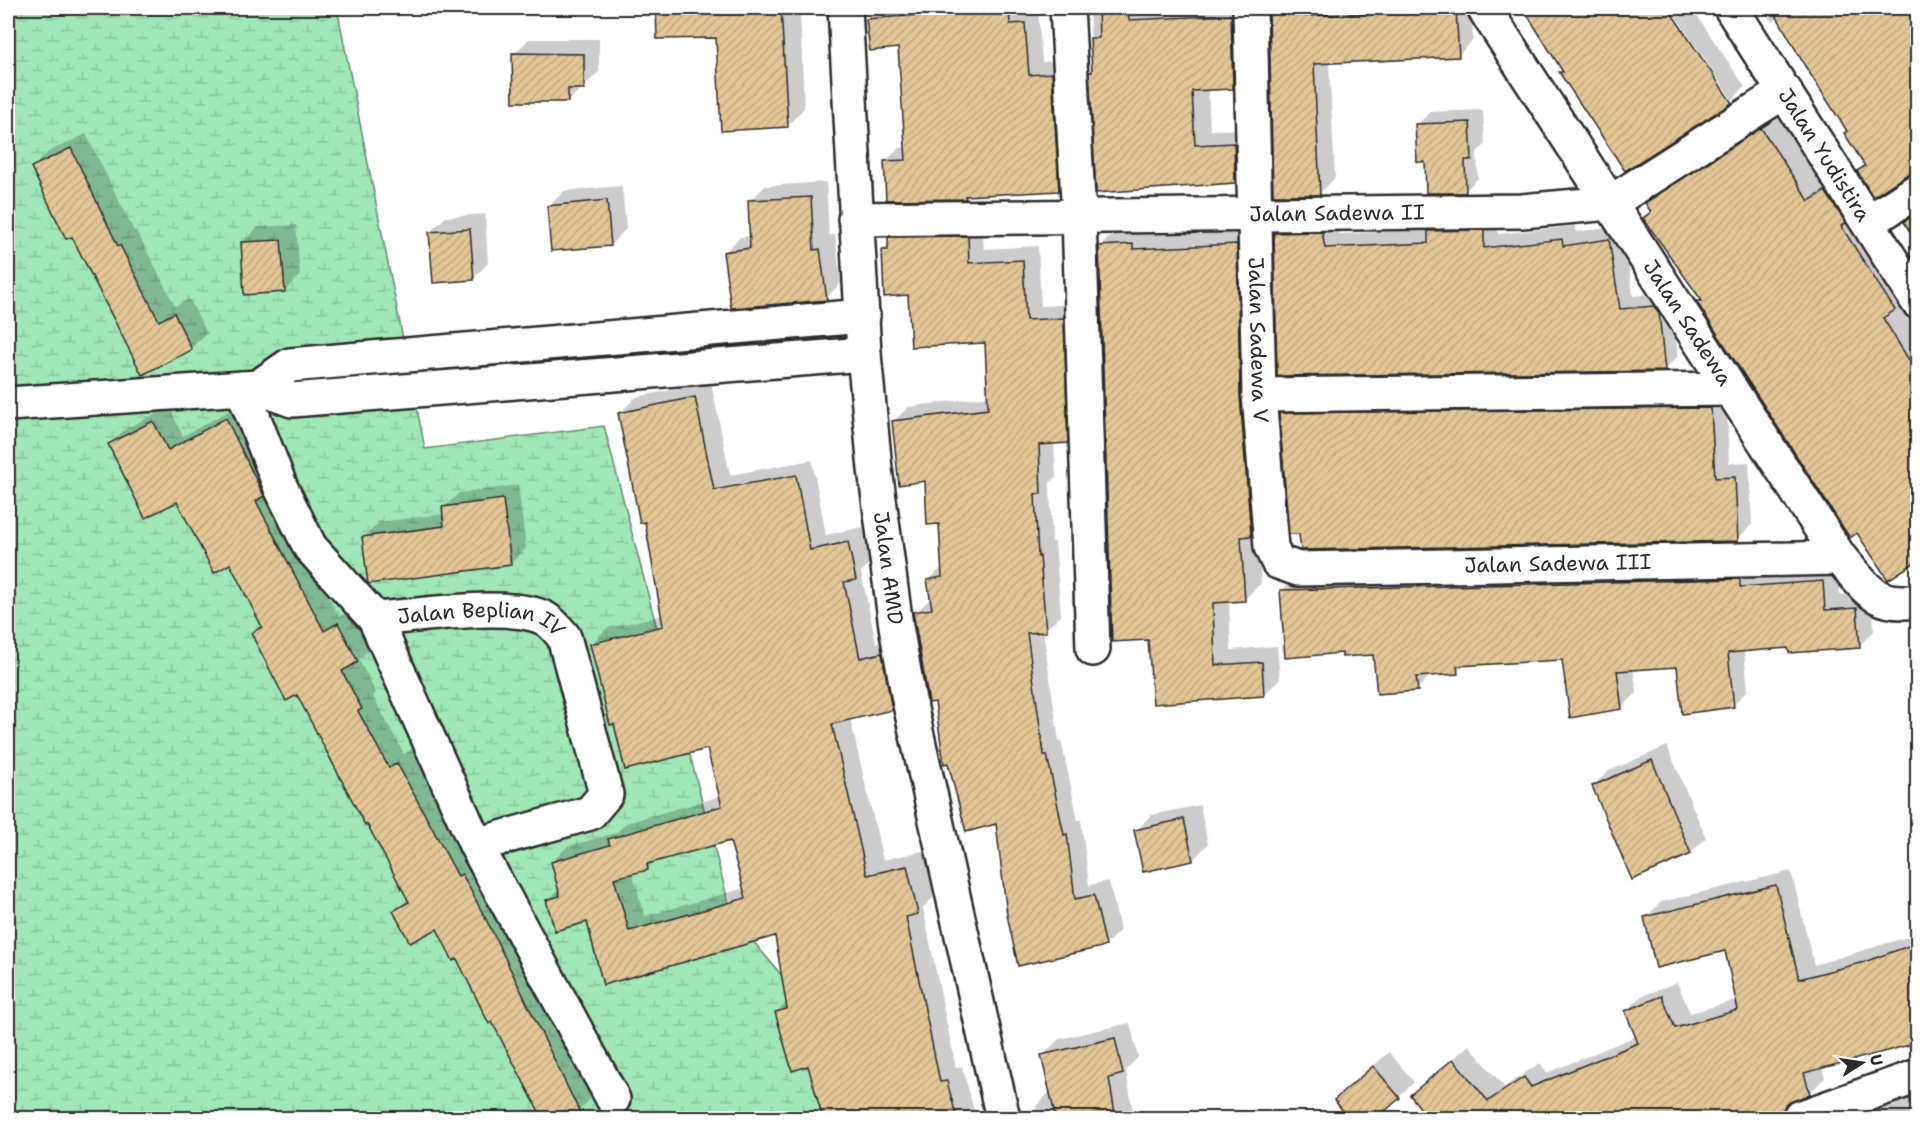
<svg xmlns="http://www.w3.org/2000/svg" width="1925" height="1126" font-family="'Shantell Sans',sans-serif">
<defs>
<pattern id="wetland-marsh" width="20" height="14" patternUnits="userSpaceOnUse" patternTransform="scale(1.5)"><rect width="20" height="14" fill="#9fe7b6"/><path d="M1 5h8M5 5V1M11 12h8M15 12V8" fill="none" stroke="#89c69d"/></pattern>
<pattern id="building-hatch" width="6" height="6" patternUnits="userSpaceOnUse" patternTransform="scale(1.5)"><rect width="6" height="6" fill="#e2c696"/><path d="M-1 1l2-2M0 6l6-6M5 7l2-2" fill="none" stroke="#c2aa81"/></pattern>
</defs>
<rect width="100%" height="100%" fill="#fff"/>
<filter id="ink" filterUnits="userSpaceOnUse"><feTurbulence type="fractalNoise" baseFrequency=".0167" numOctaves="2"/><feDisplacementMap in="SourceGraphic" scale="12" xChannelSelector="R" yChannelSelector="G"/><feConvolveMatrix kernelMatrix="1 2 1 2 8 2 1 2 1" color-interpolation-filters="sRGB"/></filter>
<g filter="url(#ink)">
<!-- wetland -->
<path fill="url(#wetland-marsh)" stroke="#658970" stroke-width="1.5" d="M8,8H337L425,449L604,426L732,916L901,1118H8Z"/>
<!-- shadow -->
<g fill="#0003" fill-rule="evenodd">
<path d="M657,8H800L804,108L787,126L717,36L658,38Z"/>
<path d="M879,8H1023V11L1038,10L1042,62L1065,60L1072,176L1058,190L968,194L965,197L886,161L899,148L907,147L899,46L867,20Z"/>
<path d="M1089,8H1246L1248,73L1232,88L1208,89L1210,130L1249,129L1250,167L1235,182L1098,191Z"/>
<path d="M1270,8H1471L1473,40L1458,55L1329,62L1335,178L1320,193L1275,194Z"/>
<path d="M1524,8H1667L1729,100H1732L1625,169L1561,73L1564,70Z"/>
<path d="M1670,8H1692L1745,87L1732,100Z"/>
<path d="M1763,8H1918V170L1874,195L1859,171L1866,165L1849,130L1780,17L1772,22Z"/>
<path d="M529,39H599V72L568,101L514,54Z"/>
<path d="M1483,110L1485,145L1477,152L1478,178L1465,191L1426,160L1417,125L1430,112Z"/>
<path d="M1779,113L1918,330V570L1913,563L1858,531L1698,302L1701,298L1645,218L1652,211L1647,203L1664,186Z"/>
<path d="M86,134L134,231L136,230L175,306L189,299L207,333L191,348L143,373L72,235L33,167L48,152Z"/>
<path d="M826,182L829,235H835L841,283L826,298L725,252L740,237L751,236L750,201L765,186Z"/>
<path d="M622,186L626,229L611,244L548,207L564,191Z"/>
<path d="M1918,210V241L1906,222Z"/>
<path d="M485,214L488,263L473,279L430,232L446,217Z"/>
<path d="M1443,217H1497L1498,234L1575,226L1576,232L1623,226L1633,296L1669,292L1672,298L1678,356L1664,370L1276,233L1290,219H1336L1339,234L1431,230Z"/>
<path d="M982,222L984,249L1038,246L1041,306L1078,304L1082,427L1067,442L1054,443L1056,477L1050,483L1052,542H1055L1061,616L1043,631L1059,741L1061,740L1078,820H1081L1089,885L1109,881L1120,930L1105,945L997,822L936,701L915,613L932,597L929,580L943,566L941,523L926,480L893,422L908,407L989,396L986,342L910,294L883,250L889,244V238L904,223Z"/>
<path d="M296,225L300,275L285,291L242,243L258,227Z"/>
<path d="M1148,229V234L1252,229L1257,528L1261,583L1245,599L1229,601L1231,650L1277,646L1280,679L1264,695L1149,638L1100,247L1116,230Z"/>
<path d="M711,382L730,475L812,460L826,535L863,527L871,562L861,572L876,643L897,638L907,692L891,708L850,718L883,860L923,851L934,897L923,908L956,1068L962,1066L976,1118L997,1112L998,1118H825L809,1064L777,1012L787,1002L776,934L604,983L588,920L548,900L560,888L552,862L568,846L616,833L626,823L721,796L708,747L615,722L591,644L607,628L663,615L646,520L620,413L636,397ZM731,839L745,888L645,916L632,872L648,868L656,860Z"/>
<path d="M1726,393L1729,463L1749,462L1752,524L1737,540L1281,414L1296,399Z"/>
<path d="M241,404L272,487L339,617L353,609L372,646L359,660L376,693L373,696L404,754L412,749L594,1095L579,1111L458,957L438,927L395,911L409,898L298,693L252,633L262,624L231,562L177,500L110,445L125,429L169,407L183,436Z"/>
<path d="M518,485L526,548L511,563L364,538L379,522L444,514V508L459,493Z"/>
<path d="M1838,567L1840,595L1872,593L1874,631L1859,646L1744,650L1748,690L1733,705L1678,665L1633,668L1637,693L1621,708L1563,659L1465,664L1457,672L1432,674L1417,689L1375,654L1343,652L1281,591L1297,575Z"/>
<path d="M1667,746L1706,838L1691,853L1593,786L1609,771Z"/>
<path d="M1200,805L1208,844L1193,860L1136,831L1151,815Z"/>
<path d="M1791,871L1814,965L1918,934V1042L1822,1067L1825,1078L1809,1093L1795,1099L1796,1108L1805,1118H1710L1412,1095L1469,1045L1504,1087L1540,1063L1547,1073L1636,1036L1626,1011L1642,996L1677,982L1690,1013L1737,1000L1726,949L1646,917L1661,902Z"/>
<path d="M1130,1023L1138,1057L1126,1070L1134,1117L1038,1118L1036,1106L1051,1091L1043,1055L1059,1039Z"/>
<path d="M1389,1052L1414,1082L1399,1097L1336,1100Z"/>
<path d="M1918,1087V1118H1828Z"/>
</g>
<!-- building -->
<g fill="url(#building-hatch)" stroke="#2b2b2b" stroke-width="1.5" fill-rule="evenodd">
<path d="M656,8H781L788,127L721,131L716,38L657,39Z"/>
<path d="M982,8H1009L1010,24L1025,23L1029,75L1052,73L1059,191L965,196L966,199L886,200L884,161L906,160L898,48L870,51L866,19L982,10Z"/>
<path d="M1098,8H1128L1129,20L1231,15L1233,89L1192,91L1195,145L1234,143L1235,183L1096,193L1089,72H1092L1090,38H1099Z"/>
<path d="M1272,8H1304L1305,16L1456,9L1459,57L1314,64L1320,195H1273L1269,13H1272Z"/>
<path d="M1523,8H1668L1732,103L1625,171L1559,72H1563Z"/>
<path d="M1772,8H1917V171L1908,174L1873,197L1857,171L1865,166L1844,133L1847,131L1805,66Z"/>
<path d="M512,53L584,54V89H568V102H513Z"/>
<path d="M1470,122L1472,160H1465L1466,193H1426L1425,162H1417L1415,124Z"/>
<path d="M1761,128L1809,201L1825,191L1846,223L1841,226L1895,310L1883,318L1917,373V561L1888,580L1857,533L1850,538L1696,301H1702L1643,218L1651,212L1645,203Z"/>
<path d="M71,148L118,246L120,245L159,321L174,313L192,350L142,375L72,237L66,239L31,167Z"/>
<path d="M811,197L814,250L820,249L827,300L731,308L723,252L750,248L748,200Z"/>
<path d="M607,200L611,246L551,251L547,206Z"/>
<path d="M1917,213V243L1904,222Z"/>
<path d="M470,229L474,280L433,283L429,232Z"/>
<path d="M1484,230V248L1562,239L1563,246L1609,239L1620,309L1654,306L1659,313L1665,371L1277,376L1274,233L1322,232L1325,248L1428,243V231Z"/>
<path d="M968,236L969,263L1023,260L1026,320L1064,318L1068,443L1039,445L1041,494H1035L1038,557L1040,556L1046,632L1027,633L1044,755H1047L1064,835L1067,834L1075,899L1094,895L1106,946L1018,966L1007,915L996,824L966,832L948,763L944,764L935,702L929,703L913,612L932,609L927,580L942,577L939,524L927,525L925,481L899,485L892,421L988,409L985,343L911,347L908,295L884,297L882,250H888V237Z"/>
<path d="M281,240L285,292L244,295L241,242Z"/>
<path d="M1133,244V249L1237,244L1240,396L1251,536L1241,537L1245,601L1213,603L1215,665L1262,662L1264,696L1153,704L1148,640L1112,642L1099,246Z"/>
<path d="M695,397L714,490L796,475L810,550L848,542L856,580L844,582L860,658L882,653L892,710L832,724L867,875L907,866L918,914L906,917L940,1082L947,1081L957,1119H823L808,1066L792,1071L775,1012L787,1009L775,936L603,985L587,922L555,931L546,900L560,896L551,862L610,845L608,839L722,806L707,749L625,770L614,724L610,725L590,644L663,626L645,522L640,523L618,413ZM730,841L746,898L629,931L614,878L648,870L647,864Z"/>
<path d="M1711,408L1715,478L1735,477L1738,541L1301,550L1299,534H1289L1279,413Z"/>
<path d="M226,418L264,496L256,501L324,631L338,623L358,662L342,671L362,709L358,711L389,768L397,763L458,876L462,874L491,929L583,1119H543L492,1022L489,1024L457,959L453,961L437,929L410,943L393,911L409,902L367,824L365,825L297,695L286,701L251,633L262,627L230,564L214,573L177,502L145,518L108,444L153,421L168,450Z"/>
<path d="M503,499L511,565L368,584L362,537L444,526L442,507Z"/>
<path d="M1740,579V587L1823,581L1825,610L1857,608L1860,648L1789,653L1788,648L1728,653L1734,707L1682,714L1677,667L1617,671L1622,709L1570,718L1562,660L1457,666L1458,674L1416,677L1418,691L1377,694L1373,655L1342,657V653L1285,658L1280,590Z"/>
<path d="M1652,760L1691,854L1632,880L1592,786Z"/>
<path d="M1184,819L1193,861L1143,872L1134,830Z"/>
<path d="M1776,885L1799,979L1864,962L1917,943V1043L1804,1073L1810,1094L1785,1105L1781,1119H1429L1410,1095L1453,1059L1488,1101L1524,1077L1531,1087L1638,1043L1625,1011L1662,996L1675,1028L1738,1010L1725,951L1656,968L1644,917Z"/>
<path d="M1115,1038L1123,1074L1109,1078L1116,1119H1056L1041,1055Z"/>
<path d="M1373,1066L1400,1098L1376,1119H1350L1334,1100Z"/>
</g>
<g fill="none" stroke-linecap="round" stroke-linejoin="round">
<defs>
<g id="street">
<path d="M1067,8L1079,217L1093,649"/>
<path id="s1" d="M1250,8L1259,395L1271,547L1278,562L1298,569L1840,558"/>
<path id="s2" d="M1484,8L1840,558C1867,588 1873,607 1918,601"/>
<path id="s3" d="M1731,8L1918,302"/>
<path id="s4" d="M855,219L1522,211L1610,203L1785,91"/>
<path d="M1869,222L1918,190"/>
<path d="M258,387L290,365L863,316"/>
<path d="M242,388L281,488L310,547L375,619L476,845L613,1099"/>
<path d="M1259,395L1730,389"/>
<path d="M8,404L258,387L292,400L864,354"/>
<path id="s5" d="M375,619C414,616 510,601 544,618C552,622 558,630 564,637L606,794L590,813L476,845"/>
<path d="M1799,1118L1918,1076"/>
</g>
<g id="secondary">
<path id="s6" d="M845,8L864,354L875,469L896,626L909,700L1003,1118"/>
</g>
</defs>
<!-- street casing -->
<use href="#street" stroke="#2b2b2b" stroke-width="38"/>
<!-- secondary casing -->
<use href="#secondary" stroke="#2b2b2b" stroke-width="38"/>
<!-- street -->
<use href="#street" stroke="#fff" stroke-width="33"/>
<!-- secondary -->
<use href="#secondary" stroke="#fff" stroke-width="33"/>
</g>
</g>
<g text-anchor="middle" stroke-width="4.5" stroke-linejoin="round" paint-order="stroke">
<!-- street labels -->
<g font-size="21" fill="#2b2b2b" stroke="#fff">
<text dy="7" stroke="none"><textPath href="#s3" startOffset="174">Jalan Yudistira</textPath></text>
<text dy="7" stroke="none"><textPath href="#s4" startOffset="482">Jalan Sadewa II</textPath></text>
<text dy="7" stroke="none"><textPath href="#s2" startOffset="375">Jalan Sadewa</textPath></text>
<text dy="7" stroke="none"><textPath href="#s1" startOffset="332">Jalan Sadewa V</textPath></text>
<text dy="7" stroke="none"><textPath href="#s1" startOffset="837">Jalan Sadewa III</textPath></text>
<text dy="7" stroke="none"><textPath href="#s6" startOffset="562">Jalan AMD</textPath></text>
<text dy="7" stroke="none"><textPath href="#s5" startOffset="108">Jalan Beplian IV</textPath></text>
</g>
</g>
<!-- margin -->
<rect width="1925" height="1126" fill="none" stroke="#fff" stroke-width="30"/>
<rect x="15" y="15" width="1895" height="1096" fill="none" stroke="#2b2b2b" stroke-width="2" filter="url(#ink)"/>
<!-- north arrow -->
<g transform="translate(1862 1063) rotate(78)" stroke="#ffffff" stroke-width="4.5" paint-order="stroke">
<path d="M0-4.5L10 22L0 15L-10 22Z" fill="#2b2b2b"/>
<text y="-9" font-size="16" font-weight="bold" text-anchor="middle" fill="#2b2b2b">U</text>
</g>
</svg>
